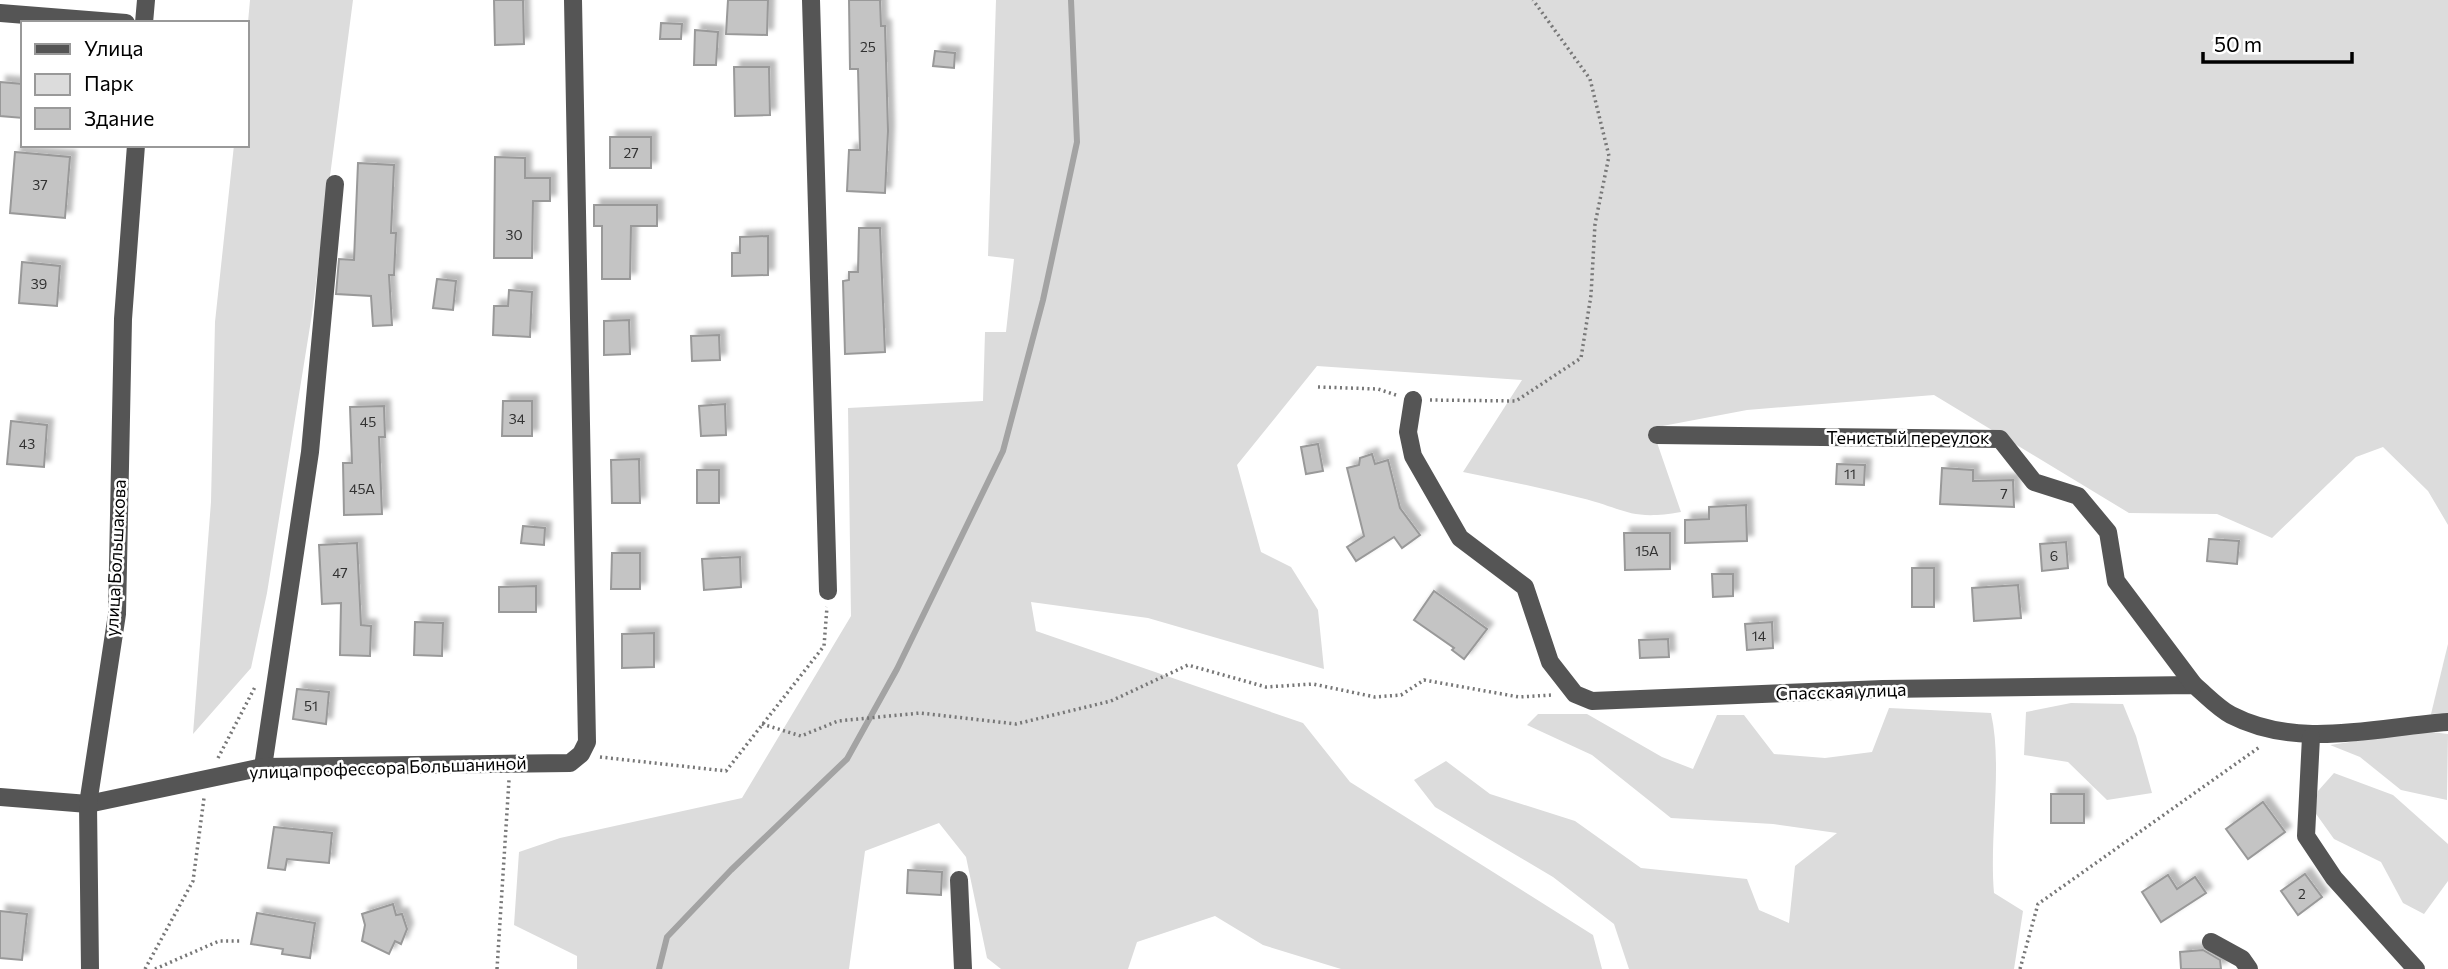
<svg xmlns="http://www.w3.org/2000/svg" width="2448" height="969" font-family="Commissioner,sans-serif">
<defs>
<filter id="shadow"><feDropShadow dx="6" dy="-6" stdDeviation="2" flood-color="#0004"/></filter>
</defs>
<rect width="100%" height="100%" fill="#fff"/>
<!-- green -->
<g fill="#dcdcdc">
<path d="M250,0H353L312,314L267,593L251,668L193,734L211,502L215,322L234,145H247V33Z"/>
<path d="M996,0H2448V525L2428,491L2383,447L2356,457L2272,538L2217,514L2129,513L1934,395L1747,410L1652,428L1681,512C1630,521 1626,509 1581,498C1542,488 1503,480 1463,472L1522,380L1317,366L1237,465L1261,552L1291,567L1318,610L1324,669L1148,618L1031,602L1036,631L1303,723L1350,782L1593,935L1602,969H1341L1263,945L1215,916L1137,942L1128,969H1001L987,958L966,857L939,823L865,851L849,969H577V956L514,925L519,852L560,838L742,798L851,616L848,408L983,401L985,332H1006L1014,259L988,256Z"/>
<path d="M2448,644V713L2431,714Z"/>
<path d="M2071,703L2123,704L2136,736L2152,793L2107,800L2068,762L2024,755L2026,712Z"/>
<path d="M1889,708L1991,713C2003,767 1989,835 1994,893L2023,911L2014,969H1629L1614,924L1553,877L1435,807L1414,780L1446,761L1490,794L1575,821L1641,868L1747,879L1759,910L1789,923L1795,866L1837,833L1773,824L1671,818L1592,755L1527,725L1538,714H1587L1662,757L1693,769L1717,715H1744L1774,754L1825,758L1872,752Z"/>
<path d="M2423,731L2448,734L2447,800L2401,790L2360,757L2330,745Z"/>
<path d="M2334,773L2393,795L2448,844V881L2424,914L2403,903L2381,862L2334,839L2314,811L2318,791Z"/>
</g>
<g fill="none" stroke-linecap="round" stroke-linejoin="round">
<!-- stream -->
<path stroke="#a3a3a3" stroke-width="6" d="M659,969L667,937L731,870L847,759L897,669L1003,451L1043,300L1077,142L1071,0"/>
</g>
<!-- building -->
<g fill="#c4c4c4" stroke="#999" stroke-width="2" filter="url(#shadow)">
<path d="M494,0H523L524,44L495,45Z"/>
<path d="M728,0H768L767,35L726,34Z"/>
<path d="M849,0H880L881,26H885L888,131L885,193L847,191L849,150H860L858,69H850Z"/>
<path d="M661,23L682,24L681,39H660Z"/>
<path d="M695,30L718,32L716,65H694Z"/>
<path d="M935,51L955,53L954,68L933,66Z"/>
<path d="M734,67H769L770,115L735,116Z"/>
<path d="M0,82L23,84V118L0,116Z"/>
<rect x="610" y="137" width="41" height="31"/>
<path d="M15,152L70,157L65,218L10,213Z"/>
<path d="M495,157L525,158V178H550V201H533L532,258H494Z"/>
<path d="M358,163L394,165L391,233H396L394,275H389L392,325L373,326L371,296L336,294L339,259L354,260Z"/>
<path d="M594,205H657V226H631L630,279H602V226H594Z"/>
<path d="M859,228H880L885,352L845,354L843,281L849,280V272H858Z"/>
<path d="M768,236V275L732,276V253H740V237Z"/>
<path d="M22,262L60,266L57,306L19,303Z"/>
<path d="M437,279L456,281L453,310L433,308Z"/>
<path d="M509,290L532,292L530,337L493,335L494,306H508Z"/>
<path d="M629,320L630,354L604,355V321Z"/>
<path d="M719,335L720,360L692,361L691,336Z"/>
<path d="M503,401H532V436H502Z"/>
<path d="M725,404L726,435L701,436L699,406Z"/>
<path d="M384,406L385,437H379L382,514L344,515L343,463H352L350,407Z"/>
<path d="M11,421L47,425L44,467L7,464Z"/>
<path d="M1318,444L1323,471L1306,474L1301,447Z"/>
<path d="M1372,454L1375,464L1388,460L1400,508L1420,535L1402,548L1394,537L1356,561L1347,547L1364,536L1347,468L1359,465L1360,458Z"/>
<path d="M639,459L640,503H612L611,460Z"/>
<path d="M1837,464L1865,465L1864,485L1836,484Z"/>
<path d="M1942,468L1973,470V481L2013,480L2014,507L1940,504Z"/>
<rect x="697" y="470" width="22" height="33"/>
<path d="M1746,505L1747,541L1685,543V520L1709,519V507Z"/>
<path d="M523,526L545,528L544,545L521,543Z"/>
<path d="M1624,533H1670V569L1625,570Z"/>
<path d="M2209,539L2239,541L2237,564L2207,561Z"/>
<path d="M2066,542L2068,568L2042,571L2040,544Z"/>
<path d="M357,543L361,625L371,626L370,656L340,655L341,603L322,604L319,545Z"/>
<path d="M612,553H640V589H611Z"/>
<path d="M740,557L741,587L704,590L702,559Z"/>
<rect x="1912" y="568" width="22" height="39"/>
<path d="M1712,574H1733V596L1713,597Z"/>
<path d="M2018,585L2021,618L1974,621L1972,588Z"/>
<path d="M536,586V612H499V587Z"/>
<path d="M1434,591L1487,629L1464,659L1452,650L1454,648L1414,620Z"/>
<path d="M415,622L443,623L442,656L414,655Z"/>
<path d="M1772,622L1773,648L1747,650L1745,624Z"/>
<path d="M654,633V667L622,668V634Z"/>
<path d="M1668,639L1669,657L1640,658L1639,640Z"/>
<path d="M297,689L329,692L326,724L293,719Z"/>
<rect x="2051" y="794" width="33" height="29"/>
<path d="M2263,802L2285,832L2248,859L2226,829Z"/>
<path d="M274,827L332,833L329,863L287,859L285,870L268,868Z"/>
<path d="M908,870L942,872L941,895L907,893Z"/>
<path d="M2305,874L2322,897L2298,915L2281,891Z"/>
<path d="M2168,875L2177,889L2195,877L2206,893L2161,922L2142,892Z"/>
<path d="M393,904L396,915L402,914L407,929L401,944L395,941L389,954L362,941L365,925L362,914Z"/>
<path d="M0,911L27,914L22,960L0,958Z"/>
<path d="M257,913L315,923L310,958L282,954L283,949L251,944Z"/>
<path d="M2203,950L2220,960L2221,969H2181L2180,952Z"/>
</g>
<g fill="none" stroke-linecap="round" stroke-linejoin="round">
<!-- path -->
<g stroke="#777" stroke-width="3.5" stroke-dasharray="2 3.5" stroke-linecap="butt">
<path d="M1318,387L1378,389L1396,395"/>
<path d="M1430,400L1516,401L1581,358L1591,295L1595,224L1609,156L1590,79L1533,0"/>
<path d="M762,724L801,736L838,721L920,713L1016,724L1111,701L1188,665L1266,687L1313,684L1375,697L1401,695L1424,680L1519,697L1552,695"/>
<path d="M600,757L726,771L824,646L827,607"/>
<path d="M218,758L255,687"/>
<path d="M145,969L193,881L204,798"/>
<path d="M155,969L219,941H241"/>
<path d="M497,969L509,780"/>
<path d="M2020,969L2038,904L2261,746"/>
</g>
<!-- minor -->
<g stroke="#555" stroke-width="18">
<path d="M811,0L828,591"/>
<path d="M0,13L126,23"/>
<path d="M144,23L146,0"/>
<path d="M1413,400L1408,432L1413,456L1460,538L1525,587L1550,662L1575,694L1592,701L1883,689L2194,685C2205,694 2218,708 2231,715C2299,750 2376,727 2448,722"/>
<path d="M1657,435L2000,439L2034,482L2078,496L2108,532L2116,581L2194,685"/>
<path d="M2311,737L2306,836L2334,878L2416,969"/>
<path d="M263,767L310,452L335,184"/>
<path d="M0,797L88,804L263,767L570,763L581,754L587,742L573,0"/>
<path d="M959,880L963,969"/>
<path d="M2211,942L2242,959L2249,969"/>
<path d="M90,969L88,804L117,614L123,319L136,145"/>
</g>
</g>
<g text-anchor="middle" stroke-width="5" stroke-linejoin="round" paint-order="stroke">
<!-- number labels -->
<g font-size="14" fill="#313131">
<text x="868" y="52">25</text>
<text x="631" y="158">27</text>
<text x="40" y="190">37</text>
<text x="514" y="240">30</text>
<text x="39" y="289">39</text>
<text x="517" y="424">34</text>
<text x="368" y="427">45</text>
<text x="27" y="449">43</text>
<text x="1850" y="479">11</text>
<text x="362" y="494">45А</text>
<text x="2004" y="499">7</text>
<text x="1647" y="556">15А</text>
<text x="2054" y="561">6</text>
<text x="340" y="578">47</text>
<text x="1759" y="641">14</text>
<text x="311" y="711">51</text>
<text x="2302" y="899">2</text>
</g>
<!-- street labels -->
<g font-size="18" fill="#000" stroke="#fff">
<text x="1908" y="444">Тенистый переулок</text>
<text transform="translate(116 558) rotate(-87)" y="6">улица Большакова</text>
<text transform="translate(1841 692) rotate(-2)" y="6">Спасская улица</text>
<text transform="translate(388 768) rotate(-2)" y="6">улица профессора Большаниной</text>
</g>
</g>
<!-- legend -->
<rect x="21" y="21" width="228" height="126" fill="#ffffff" stroke="#999999" stroke-width="2"/>
<rect x="35" y="44" width="35" height="10" fill="#555555" stroke="#999999" stroke-width="2"/>
<text x="84" y="56" font-size="21" fill="#000000">Улица</text>
<rect x="35" y="74" width="35" height="21" fill="#dcdcdc" stroke="#999999" stroke-width="2"/>
<text x="84" y="91" font-size="21" fill="#000000">Парк</text>
<rect x="35" y="108" width="35" height="21" fill="#c4c4c4" stroke="#999999" stroke-width="2"/>
<text x="84" y="126" font-size="21" fill="#000000">Здание</text>
<!-- scale -->
<path d="M2203 52v10h149v-10" fill="none" stroke="#000000" stroke-width="3.5"/>
<text x="2214" y="52" font-size="21" fill="#000000" stroke="#ffffff" stroke-width="5" paint-order="stroke">50 m</text>
</svg>
